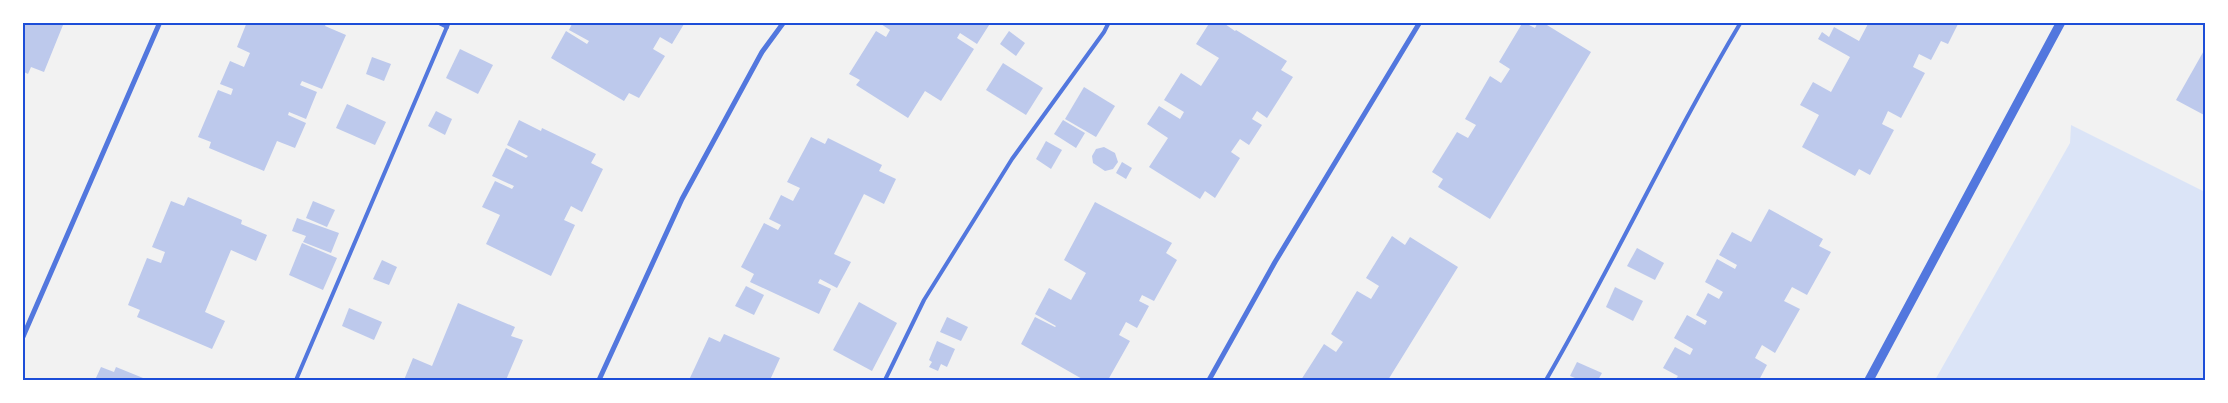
<svg xmlns="http://www.w3.org/2000/svg" width="2228" height="403" font-family="'Asap Condensed',sans-serif">
<rect width="100%" height="100%" fill="#f2f2f2"/>
<!-- green -->
<path fill="#dbe4f7" d="M2071,125L2205,192V380H1935L2070,143Z"/>
<!-- building -->
<g fill="#bdc9ec">
<path d="M22,22H56L63,25L44,72L31,67L28,74L22,71Z"/>
<path d="M247,22H327L325,26L346,35L322,89L302,81L300,85L317,92L306,119L289,112L288,115L306,123L295,148L277,141L264,171L209,148L211,142L198,137L218,90L231,95L233,89L220,84L230,61L244,67L250,53L237,47Z"/>
<path d="M573,22H682L684,24L672,44L660,37L653,49L665,56L639,98L629,93L624,101L551,58L566,31L587,44L589,41L569,30Z"/>
<path d="M878,22H991L977,44L960,33L957,38L974,49L941,101L925,91L908,118L856,85L860,80L849,74L876,31L886,37L890,30Z"/>
<path d="M1210,22H1222L1235,31L1236,30L1287,61L1281,70L1293,77L1267,118L1257,111L1252,119L1262,125L1249,145L1240,139L1231,152L1240,158L1215,198L1205,191L1200,199L1149,167L1168,138L1147,124L1159,106L1180,119L1184,112L1164,100L1181,73L1201,86L1219,58L1196,44Z"/>
<path d="M1523,22L1535,28L1538,22H1542L1591,52L1490,219L1438,187L1443,179L1432,172L1457,132L1468,138L1476,125L1465,119L1490,76L1501,83L1510,69L1499,62Z"/>
<path d="M1869,22H1959L1948,44L1941,41L1931,60L1919,54L1913,67L1925,73L1901,118L1888,111L1882,124L1894,130L1870,175L1859,169L1855,176L1802,147L1819,115L1800,105L1813,82L1831,92L1850,57L1818,39L1822,32L1829,37L1834,27L1859,41Z"/>
<path d="M1009,31L1025,43L1016,56L1000,44Z"/>
<path d="M2206,47V116L2176,100Z"/>
<path d="M460,49L493,65L478,94L446,78Z"/>
<path d="M372,57L391,64L384,81L366,74Z"/>
<path d="M1003,63L1043,88L1026,115L986,90Z"/>
<path d="M1084,87L1115,106L1096,137L1065,119Z"/>
<path d="M347,104L386,122L375,145L336,128Z"/>
<path d="M436,111L452,119L445,135L428,126Z"/>
<path d="M519,120L541,131L542,128L596,154L591,163L603,169L582,212L571,206L564,220L575,225L551,276L486,244L500,215L482,207L495,181L512,189L514,186L492,176L506,148L526,158L528,156L507,145Z"/>
<path d="M1063,120L1085,133L1076,148L1054,134Z"/>
<path d="M811,137L825,144L828,138L882,165L879,171L896,179L884,204L864,194L834,254L851,262L837,288L820,279L818,283L831,289L819,314L750,282L754,274L741,267L764,223L778,230L781,225L769,219L781,195L793,201L800,188L787,182Z"/>
<path d="M1046,141L1062,150L1051,169L1036,159Z"/>
<path d="M1104,147L1115,153L1118,162L1113,169L1105,171L1093,163L1092,156L1096,149Z"/>
<path d="M1122,162L1132,168L1126,179L1116,173Z"/>
<path d="M188,197L242,220L241,224L267,235L256,261L231,250L205,312L225,321L212,349L137,317L140,310L128,305L147,258L161,263L165,252L152,247L171,201L184,206Z"/>
<path d="M313,201L335,210L327,227L306,218Z"/>
<path d="M1095,202L1172,243L1166,253L1177,260L1154,301L1142,295L1139,301L1149,306L1137,328L1126,322L1119,335L1130,341L1108,380H1099L1094,378L1093,380H1084L1021,344L1035,317L1055,327L1056,326L1035,314L1049,288L1071,300L1086,273L1064,260Z"/>
<path d="M1769,209L1823,239L1819,246L1831,252L1807,295L1792,287L1784,301L1800,309L1775,353L1762,345L1755,358L1767,365L1759,380H1675L1678,376L1663,368L1675,347L1690,355L1693,349L1674,338L1687,315L1705,325L1707,321L1696,315L1708,293L1719,299L1723,292L1705,282L1717,259L1735,269L1737,265L1719,255L1732,232L1751,242Z"/>
<path d="M297,218L339,233L331,253L303,242L306,236L292,231Z"/>
<path d="M1392,236L1405,245L1410,237L1458,267L1388,380H1301L1324,344L1336,352L1343,342L1331,334L1357,291L1371,299L1379,286L1366,278Z"/>
<path d="M302,243L337,258L323,290L289,275Z"/>
<path d="M1637,248L1664,263L1655,280L1627,266Z"/>
<path d="M382,260L397,267L389,285L373,279Z"/>
<path d="M746,286L764,295L754,315L735,306Z"/>
<path d="M1615,287L1643,301L1633,321L1606,307Z"/>
<path d="M859,302L897,323L872,371L833,350Z"/>
<path d="M458,303L515,327L511,336L523,340L506,380H404L413,358L432,366Z"/>
<path d="M349,308L382,322L374,340L342,326Z"/>
<path d="M947,317L968,327L961,341L940,332Z"/>
<path d="M724,334L780,358L770,380H689L709,337L720,342Z"/>
<path d="M937,341L955,349L947,367L941,364L938,371L929,367L932,362L929,360Z"/>
<path d="M1577,362L1602,373L1598,380H1580L1570,376Z"/>
<path d="M101,367L114,372L116,367L148,380H95Z"/>
</g>
<g fill="none" stroke-linecap="round" stroke-linejoin="round">
<!-- service -->
<g stroke="#5277de" stroke-width="4">
<path d="M437,22L447,27"/>
<path d="M296,380L449,22"/>
<path d="M885,380L924,300L1012,159L1104,32L1109,22"/>
<path d="M1546,380C1614,263 1671,139 1741,22"/>
</g>
<!-- minor -->
<g stroke="#5277de" stroke-width="5">
<path d="M22,339L160,22"/>
<path d="M599,380L682,199L762,52L784,22"/>
<path d="M1209,380L1275,262L1420,22"/>
</g>
<!-- tertiary -->
<path stroke="#5277de" stroke-width="9" d="M1869,380L2061,22"/>
</g>
<!-- border -->
<rect width="2228" height="403" fill="none" stroke="#ffffff" stroke-width="48"/>
<rect x="24" y="24" width="2180" height="355" fill="none" stroke="#1d4ed8" stroke-width="2"/>
</svg>
